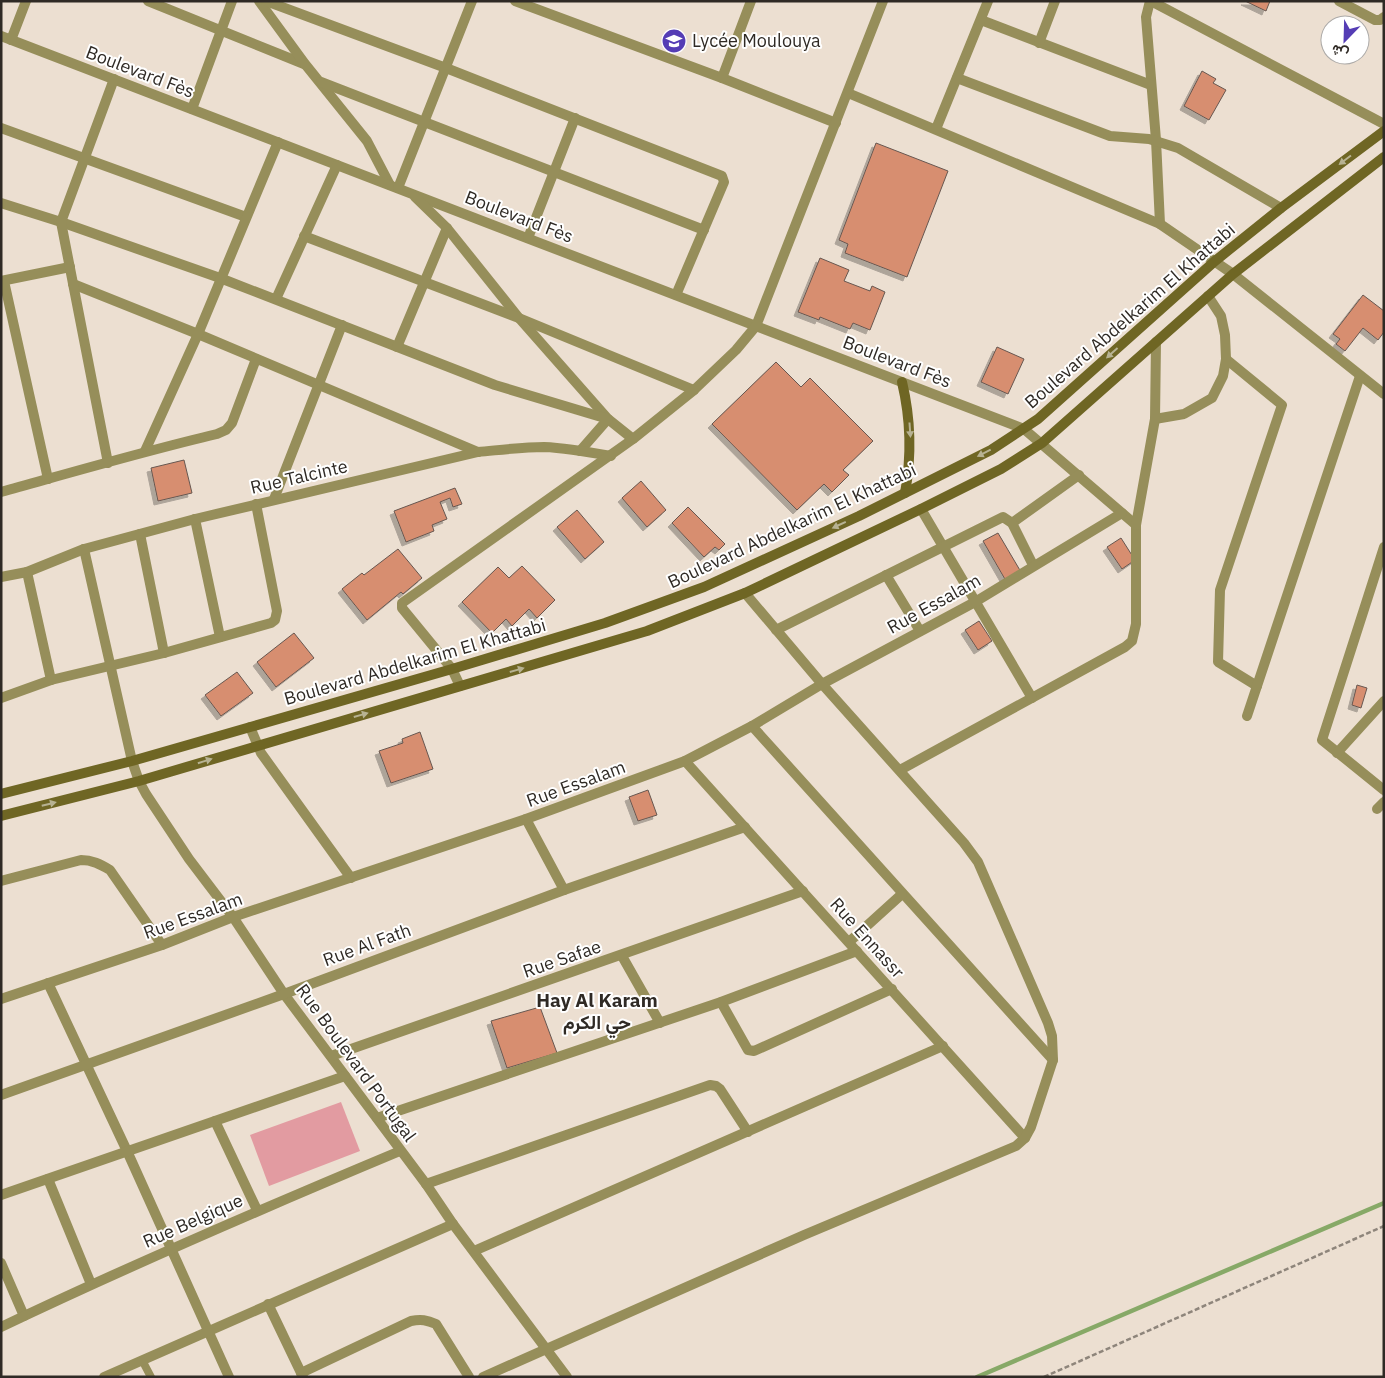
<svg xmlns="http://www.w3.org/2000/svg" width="1385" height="1378" font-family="'IBM Plex Sans',Vazirmatn,sans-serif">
<defs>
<filter id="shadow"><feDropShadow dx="-4" dy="4" stdDeviation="0" flood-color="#0004"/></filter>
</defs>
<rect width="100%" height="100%" fill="#ecdfd1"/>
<!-- green -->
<path fill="#e29ba1" d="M341,1102L360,1151L269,1186L250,1135Z"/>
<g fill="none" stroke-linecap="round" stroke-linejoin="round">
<!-- stream -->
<path stroke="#87a967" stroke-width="4.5" d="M977,1377L1384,1203"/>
</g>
<!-- building -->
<g fill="#d78e70" stroke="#675750" filter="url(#shadow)">
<path d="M1245,1H1270L1266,11Z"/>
<path d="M1202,71L1216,79L1213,83L1226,90L1209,120L1184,106Z"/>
<path d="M876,143L948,171L907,277L845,253L848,244L839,240Z"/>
<path d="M820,258L849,270L844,281L870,291L872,286L885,292L870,330L853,323L850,329L820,317L819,320L798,312Z"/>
<path d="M1363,295L1384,311V332L1378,340L1363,328L1345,351L1336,344L1340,339L1333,334Z"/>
<path d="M997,347L1024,359L1008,394L981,382Z"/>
<path d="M776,362L801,387L810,378L873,441L843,470L849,475L832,492L824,484L797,510L712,424Z"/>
<path d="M184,460L192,493L158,501L151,468Z"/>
<path d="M641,481L666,510L647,527L622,498Z"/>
<path d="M455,488L462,504L453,507L450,498L440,502L447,519L432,525L434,531L406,542L394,511Z"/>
<path d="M688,507L725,544L719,550L715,547L704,557L672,523Z"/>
<path d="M577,510L604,542L585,559L557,527Z"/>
<path d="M998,533L1021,572L1006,581L983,541Z"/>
<path d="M1121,538L1135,560L1122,569L1107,547Z"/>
<path d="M398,549L422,578L403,594L401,592L367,620L342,589L362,573L364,575Z"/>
<path d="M522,566L555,600L537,618L529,609L512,626L506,619L492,633L462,602L498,567L509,578Z"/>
<path d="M979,621L992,641L978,650L965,630Z"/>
<path d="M294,633L314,658L276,687L257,662Z"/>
<path d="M237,672L253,693L221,716L205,695Z"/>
<path d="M1357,685L1367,688L1361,708L1352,705Z"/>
<path d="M420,732L433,769L391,783L379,751L403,743L402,739Z"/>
<path d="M648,790L657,815L638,821L629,797Z"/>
<path d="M540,1007L557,1053L507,1068L491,1021Z"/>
</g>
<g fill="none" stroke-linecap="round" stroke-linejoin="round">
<!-- path -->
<path stroke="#8e857b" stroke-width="2.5" stroke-dasharray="5 2.5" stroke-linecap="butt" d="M1044,1377L1384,1226"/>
<!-- lane -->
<path stroke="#968e5a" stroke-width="8" d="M142,1360L151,1377"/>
<!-- street -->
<g stroke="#968e5a" stroke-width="10">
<path d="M148,1L304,64"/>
<path d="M259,1L305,64L367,141L390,185"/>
<path d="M266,1L446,68L722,176L724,182L676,295"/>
<path d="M515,1L722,78L836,123"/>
<path d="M1150,1L1146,17L1156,140L1160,224"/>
<path d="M1151,1L1384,124"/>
<path d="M1339,1L1375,20H1380L1384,17"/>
<path d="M981,20L1151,85"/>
<path d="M1,36L1024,429L1136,525V624L1132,641L1125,647L900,770"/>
<path d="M11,40L26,1"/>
<path d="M1039,43L1055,1"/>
<path d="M722,78L751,1"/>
<path d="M957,78L1110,136L1149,139L1178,148L1281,208"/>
<path d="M321,82L704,230"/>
<path d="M848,93L1160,224L1233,274L1384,394"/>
<path d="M192,109L232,1"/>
<path d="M1,128L246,217"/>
<path d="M936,129L988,1"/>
<path d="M398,188L472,1"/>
<path d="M415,197L447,228L519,318L608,419L633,439"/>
<path d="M1,203L61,222L220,278L495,385L608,419L580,451"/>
<path d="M304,236L519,318L694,390"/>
<path d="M528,238L575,118"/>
<path d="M1,281L70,267"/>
<path d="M4,281L48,479"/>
<path d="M73,284L198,334L478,452"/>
<path d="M276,299L337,165"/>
<path d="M397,347L447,228"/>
<path d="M1226,359L1282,405L1220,590L1218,662L1257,686"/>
<path d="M1155,419L1184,414L1212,398L1223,376L1226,359L1225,335L1221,316L1208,296"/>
<path d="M145,451L198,334L278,142"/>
<path d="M108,463L61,222L114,79"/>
<path d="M1,492C73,472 145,451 217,434L226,430L232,423L256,359"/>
<path d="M274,499L342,325"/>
<path d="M921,509L1032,698"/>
<path d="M195,519L220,637"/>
<path d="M1012,523L1079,475"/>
<path d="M1136,525L1155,419L1156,342"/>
<path d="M140,534L164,653"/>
<path d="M1384,547L1322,740L1384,790"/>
<path d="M84,549L132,761L139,781L146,794L189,859L233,917L284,994L426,1184L453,1224L567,1377"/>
<path d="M27,572L51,680"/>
<path d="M886,575L920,631"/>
<path d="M1,577L27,572L84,549L195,519L478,452C500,450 522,447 544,447C567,448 589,452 611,456"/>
<path d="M776,630L1003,517L1012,523L1033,565"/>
<path d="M460,686L452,669L402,608V603L633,439L694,390L736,350L756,326L883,1"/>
<path d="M1,698L51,680L164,653L271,623L275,620L277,611L256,504"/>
<path d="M1247,716L1360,376"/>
<path d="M752,726L1053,1060"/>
<path d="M250,727L261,753L351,878"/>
<path d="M1337,753L1384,701"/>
<path d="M685,761L1025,1138"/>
<path d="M1377,809L1384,802"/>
<path d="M526,819L564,890"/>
<path d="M1,881L81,860C92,860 100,864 110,870L162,945"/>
<path d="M849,942L902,894"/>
<path d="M622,956L660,1023"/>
<path d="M48,983L127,1151L229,1377"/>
<path d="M1,999L162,945L233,917L526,819L685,761L752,726L822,684L975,602L1122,513"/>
<path d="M721,1002L748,1050L754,1051L892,989"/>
<path d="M331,1056L803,891"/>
<path d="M1,1095L284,994L564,890L745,827"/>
<path d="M377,1118L721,1002L857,951"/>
<path d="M215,1121L257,1210"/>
<path d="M48,1179L91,1284"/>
<path d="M426,1184L710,1085L716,1086L720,1089L748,1132"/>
<path d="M1,1195L345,1076"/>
<path d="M474,1251L943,1046"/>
<path d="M1,1263L24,1316"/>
<path d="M268,1304L303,1377"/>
<path d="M1,1327C133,1264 266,1207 400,1151"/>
<path d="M301,1373L411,1321C421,1319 427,1320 436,1324L469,1377"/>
<path d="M104,1377L453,1224"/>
<path d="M483,1377L804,1235L1016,1146L1025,1138L1031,1127L1053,1060L1052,1036L1048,1023L978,862L964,843L822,684L745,593"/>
</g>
<!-- secondary -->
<g stroke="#6f6624" stroke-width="10">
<path d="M902,382C911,420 912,455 905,493"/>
<path d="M1,794L132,761L452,669L605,623L704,587L859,516L991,450L1038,419L1215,261L1281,208L1384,131"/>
<path d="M1,816L139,781L647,631L745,593L921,509L1001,469L1042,443L1233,274L1384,157"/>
</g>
</g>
<!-- one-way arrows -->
<defs><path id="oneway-solid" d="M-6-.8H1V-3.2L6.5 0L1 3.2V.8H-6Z" transform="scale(1.25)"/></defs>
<g fill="#b7b292">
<use href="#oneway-solid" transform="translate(1345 160) rotate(143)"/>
<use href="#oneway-solid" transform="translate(1112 353) rotate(138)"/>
<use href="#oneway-solid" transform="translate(910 430) rotate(86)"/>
<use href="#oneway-solid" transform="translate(984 453) rotate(153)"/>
<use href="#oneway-solid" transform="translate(839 525) rotate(155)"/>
<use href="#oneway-solid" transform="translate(517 670) rotate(-16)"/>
<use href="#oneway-solid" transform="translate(361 715) rotate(-16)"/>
<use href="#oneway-solid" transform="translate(205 761) rotate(-17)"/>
<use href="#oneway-solid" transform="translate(49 804) rotate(-14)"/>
</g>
<!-- icons -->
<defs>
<symbol id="school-disc" viewBox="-11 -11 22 22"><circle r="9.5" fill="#553db5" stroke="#fff"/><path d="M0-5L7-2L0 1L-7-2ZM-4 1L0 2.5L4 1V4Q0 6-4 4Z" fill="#fff"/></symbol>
</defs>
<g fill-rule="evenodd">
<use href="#school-disc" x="660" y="27" width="28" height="28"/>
</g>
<g text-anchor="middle" stroke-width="4" stroke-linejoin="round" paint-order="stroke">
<!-- poi labels -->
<g font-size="18" fill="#2f2a25" stroke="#fff" text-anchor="start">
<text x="692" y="47">Lycée Moulouya</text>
</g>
<!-- street labels -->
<g font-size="18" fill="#2f2a25" stroke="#fff">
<text transform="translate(140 72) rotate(21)" y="6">Boulevard Fès</text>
<text transform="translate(519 217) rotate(21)" y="6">Boulevard Fès</text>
<text transform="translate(1130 316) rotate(-41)" y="6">Boulevard Abdelkarim El Khattabi</text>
<text transform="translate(897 362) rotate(21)" y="6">Boulevard Fès</text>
<text transform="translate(299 477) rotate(-13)" y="6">Rue Talcinte</text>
<text transform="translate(792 526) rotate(-25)" y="6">Boulevard Abdelkarim El Khattabi</text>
<text transform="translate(934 604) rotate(-29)" y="6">Rue Essalam</text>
<text transform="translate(415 662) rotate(-16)" y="6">Boulevard Abdelkarim El Khattabi</text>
<text transform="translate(576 784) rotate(-20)" y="6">Rue Essalam</text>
<text transform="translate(193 916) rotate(-20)" y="6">Rue Essalam</text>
<text transform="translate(867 938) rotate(48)" y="6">Rue Ennassr</text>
<text transform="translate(367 945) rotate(-20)" y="6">Rue Al Fath</text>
<text transform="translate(562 959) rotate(-19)" y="6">Rue Safae</text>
<text transform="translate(356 1063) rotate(54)" y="6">Rue Boulevard Portugal</text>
<text transform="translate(193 1221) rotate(-24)" y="6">Rue Belgique</text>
</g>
<!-- neighbourhood labels -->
<g font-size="19" font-weight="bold" fill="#2f2a25" stroke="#fff">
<text x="597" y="1007">Hay Al Karam<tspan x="597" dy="22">حي الكرم</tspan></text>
</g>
</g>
<!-- border -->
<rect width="1385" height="1378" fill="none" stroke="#2f2a25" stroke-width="5"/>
<!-- north arrow -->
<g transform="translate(1345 40) rotate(203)"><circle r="24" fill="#ffffff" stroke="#acaaa8"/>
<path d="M0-4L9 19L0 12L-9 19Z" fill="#553db5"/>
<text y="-8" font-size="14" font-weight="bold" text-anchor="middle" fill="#2f2a25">ش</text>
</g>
</svg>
